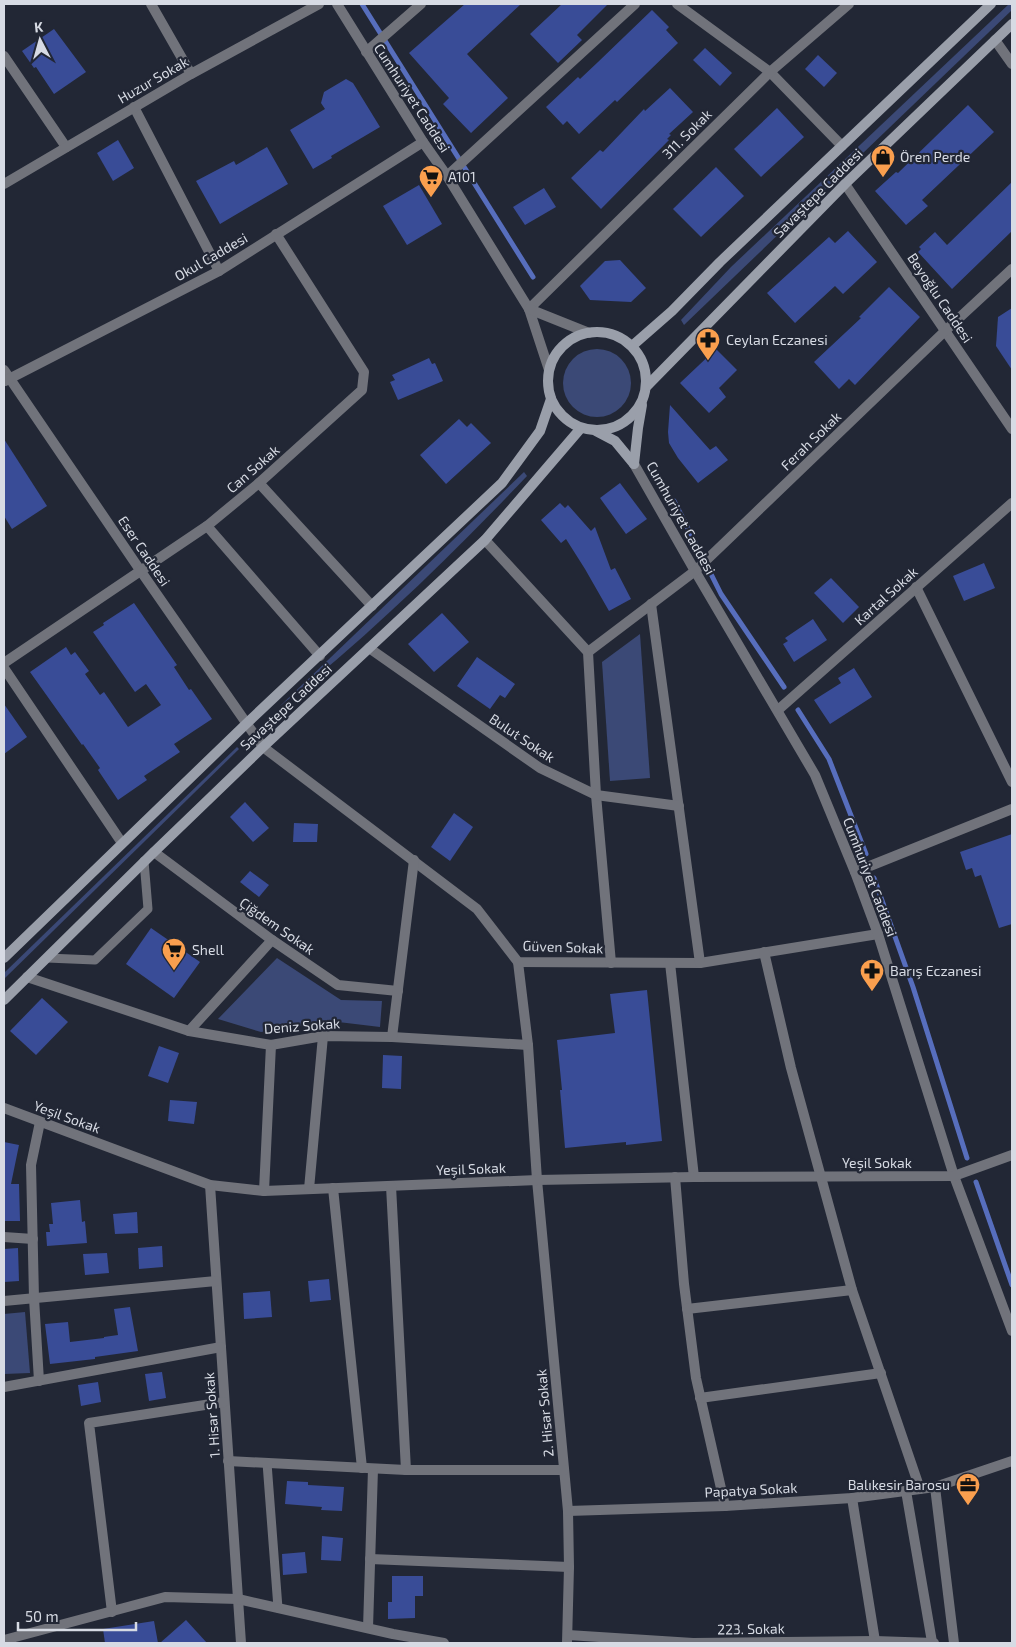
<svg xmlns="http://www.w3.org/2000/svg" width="1016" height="1647" font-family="'Exo 2',sans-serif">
<rect width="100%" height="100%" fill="#222735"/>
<!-- green -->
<g fill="#3b4976">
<path d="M1009,4H1012V10L684,325L681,320L731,267Z"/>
<circle cx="597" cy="383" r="34"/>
<path d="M524,472L527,476C449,558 368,637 279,707Z"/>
<path d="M640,634L650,778L610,781L602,662Z"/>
<path d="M237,747L239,749L4,979V973Z"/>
<path d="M277,958L341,1000L382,1001L380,1027L330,1021L261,1032L218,1019Z"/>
<path d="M25,1312L30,1373L4,1374V1314Z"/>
</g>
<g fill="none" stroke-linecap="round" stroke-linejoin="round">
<!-- stream -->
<g stroke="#576ebd" stroke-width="5">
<path d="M362,4L533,277"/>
<path d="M674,501L699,550"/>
<path d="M711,574L721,594L784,687"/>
<path d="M798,710L829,759L866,854"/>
<path d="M874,878L913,987L967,1158"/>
<path d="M976,1182L1012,1285"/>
</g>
</g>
<!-- building -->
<g fill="#394c97">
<path d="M465,4H521L467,54L508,98L471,133L443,104L449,98L409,53Z"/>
<path d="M562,4H608L577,35L582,40L558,63L530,34Z"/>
<path d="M652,10L669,27L666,30L678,43L617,102L615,100L579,134L567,121L563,125L546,107L578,77L580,79L598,62Z"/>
<path d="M54,29L86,72L54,94L36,67L34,68L22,51Z"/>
<path d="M705,48L732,73L720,86L693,60Z"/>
<path d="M818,55L837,73L824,87L805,69Z"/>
<path d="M346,79L353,83L380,127L331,156L332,158L313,169L290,130L325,109L321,103L324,92Z"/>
<path d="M670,88L693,112L669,134L671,135L667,139L669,140L601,209L571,178L600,150L603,152L644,109L645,111Z"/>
<path d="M968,105L994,132L922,200L928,206L906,225L875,191L896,172L898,173Z"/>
<path d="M777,108L804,137L761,177L734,149Z"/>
<path d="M118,140L134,168L113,181L97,153Z"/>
<path d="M267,147L288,184L220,224L196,181L234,161L236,165Z"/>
<path d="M716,167L744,196L701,237L673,209Z"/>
<path d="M1012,182V231L952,289L918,252L921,249L919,247L935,232L947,245Z"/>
<path d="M419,185L442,224L407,245L383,206Z"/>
<path d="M544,188L556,207L525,225L513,207Z"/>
<path d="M848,231L877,262L843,294L835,286L795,323L767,293L829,237L835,243Z"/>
<path d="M620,260L646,288L631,302L590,300L580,286L605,261Z"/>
<path d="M889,287L920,317L855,385L849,379L839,389L814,362L861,318L859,317Z"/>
<path d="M1012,308V370L996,346L998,317Z"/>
<path d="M716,349L737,370L719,388L726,397L709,413L680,383Z"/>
<path d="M429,358L432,364L435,363L443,381L398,400L390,382L395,380L392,375Z"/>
<path d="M670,405L710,450L716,446L728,460L698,483L678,458L669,443L668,432Z"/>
<path d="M459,419L467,427L471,423L491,443L446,484L420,455Z"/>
<path d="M4,439L47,506L12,529L4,516Z"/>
<path d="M620,483L647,519L626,534L600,498Z"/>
<path d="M560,503L565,508L568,505L591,531L595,527L611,570L615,568L631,599L609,611L585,569L566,539L561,543L541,520Z"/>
<path d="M984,563L995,588L964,601L953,576Z"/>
<path d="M831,578L859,607L843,623L814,593Z"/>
<path d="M134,603L177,665L174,667L189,690L191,689L212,719L174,744L180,752L144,776L147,780L118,800L98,770L100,768L83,744L82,745L30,672L66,647L71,655L75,652L89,671L85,674L100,695L104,692L128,727L161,705L146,684L135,692L93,632L104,625L103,623Z"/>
<path d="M442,613L469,642L434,672L408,644Z"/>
<path d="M813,619L827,640L794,662L783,644L788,641L785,638Z"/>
<path d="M477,657L515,684L505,698L500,695L490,709L457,686Z"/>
<path d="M854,668L872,697L830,724L814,700L841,683L838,678Z"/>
<path d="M4,704L27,737L4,754Z"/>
<path d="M245,802L269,828L253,842L230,817Z"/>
<path d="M454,813L473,827L450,861L431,847Z"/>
<path d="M294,823L318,824L317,842H293Z"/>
<path d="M1012,834V924L999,928L981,875L975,877L972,868L966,870L960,852Z"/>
<path d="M250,871L269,885L259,897L240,882Z"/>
<path d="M151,928L200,962L174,998L126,964Z"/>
<path d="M647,990L662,1141L626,1145V1142L565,1148L560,1090H562L557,1040L615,1033L610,994Z"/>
<path d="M42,998L68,1022L36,1055L10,1031Z"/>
<path d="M159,1046L179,1053L168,1083L148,1076Z"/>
<path d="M383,1055L402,1056L401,1089L382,1088Z"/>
<path d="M170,1100L197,1102L194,1124L168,1121Z"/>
<path d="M4,1142L19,1145L11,1184H19L20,1221H4Z"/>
<path d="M80,1200L82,1222L85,1221L87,1243L47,1246L46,1232H50L49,1224H53L51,1203Z"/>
<path d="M137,1212L138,1233L115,1234L113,1214Z"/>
<path d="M162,1246L163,1267L139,1269L138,1248Z"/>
<path d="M18,1248L19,1281L4,1282V1249Z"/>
<path d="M107,1253L109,1273L85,1275L83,1254Z"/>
<path d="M329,1279L331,1300L310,1302L308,1281Z"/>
<path d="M270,1291L272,1317L244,1319L243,1293Z"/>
<path d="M130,1307L138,1351L95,1357V1359L50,1364L45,1324L68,1322L70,1342L104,1338V1337L118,1335L114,1309Z"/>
<path d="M162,1372L166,1398L149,1401L145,1374Z"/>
<path d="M98,1382L101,1402L81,1406L78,1385Z"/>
<path d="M287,1481L308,1482V1485L344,1487L342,1511L321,1510L322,1507L285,1504Z"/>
<path d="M322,1536L343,1538L341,1561L321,1560Z"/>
<path d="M305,1552L307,1573L283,1575L282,1554Z"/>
<path d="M392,1576H423V1596H415V1618L388,1619V1602H392Z"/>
<path d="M186,1620L207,1643H160Z"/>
<path d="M154,1621L158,1643H105L103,1629Z"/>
</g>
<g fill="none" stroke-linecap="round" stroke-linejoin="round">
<!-- service -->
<g stroke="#71737b" stroke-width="9">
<path d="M47,958L95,960L148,909L144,861"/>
<path d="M267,1463L278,1608"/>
</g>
<!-- minor -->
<g stroke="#71737b" stroke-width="10">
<path d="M151,4L191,74"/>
<path d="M337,4L423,142L447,176L529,309L549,370"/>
<path d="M677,4L770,72L842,146"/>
<path d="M995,40L1012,64"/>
<path d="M366,52L421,4"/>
<path d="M4,56L66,147"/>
<path d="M134,107L219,271"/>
<path d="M447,176L635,4"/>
<path d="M4,184L191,74L319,4"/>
<path d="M845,184L1012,429"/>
<path d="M529,309L770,72L849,4"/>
<path d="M529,309L589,333"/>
<path d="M4,370L140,570L263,747L477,909L518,962L700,963L878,934"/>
<path d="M5,381L219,271L423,142"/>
<path d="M634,464L695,571L815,775L855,872L878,934L954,1176L1012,1331"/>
<path d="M259,483L372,606"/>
<path d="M207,526L320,656"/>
<path d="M485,540L588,652L596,795L611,963"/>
<path d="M916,587L1012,782"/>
<path d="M651,604L700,963"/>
<path d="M369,648L540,768L596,795L679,806"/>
<path d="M588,652L695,571L945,331L1012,269"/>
<path d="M4,663L207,526L259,483L362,390L364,372L276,234"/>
<path d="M4,668L122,843"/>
<path d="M778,710L1012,503"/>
<path d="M154,852L272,940L338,985L398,991"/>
<path d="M855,872L1012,809"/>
<path d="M764,952L791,1068L852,1290L920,1489"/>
<path d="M518,962L528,1045L537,1180L568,1511L569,1567L567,1643"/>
<path d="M670,963L694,1177"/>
<path d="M27,977L189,1031L271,1045L323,1036L392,1037L528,1045"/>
<path d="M189,1031L272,940"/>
<path d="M392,1037L414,860"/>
<path d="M4,1108L210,1185L264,1191L537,1180L694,1177L954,1176L1012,1155"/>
<path d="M675,1177L684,1284L696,1378L725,1506"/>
<path d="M210,1185L241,1643"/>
<path d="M391,1186L406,1470"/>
<path d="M333,1188L362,1468"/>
<path d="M309,1189L323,1036"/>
<path d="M264,1191L271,1045"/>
<path d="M4,1237L33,1239"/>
<path d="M4,1301L216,1281"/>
<path d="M687,1309L852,1290"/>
<path d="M39,1381L34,1298L31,1165L40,1122"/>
<path d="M4,1387L221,1347"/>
<path d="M700,1398L881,1373"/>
<path d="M228,1461L406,1470H564"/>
<path d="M935,1487L954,1643"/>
<path d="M906,1491L932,1642"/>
<path d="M852,1498L875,1641"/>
<path d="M568,1511L725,1506L852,1498L935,1487L1012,1461"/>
<path d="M370,1559L569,1567"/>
<path d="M112,1612L89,1423L224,1402"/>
<path d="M368,1628L373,1469"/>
<path d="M568,1635L693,1643L875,1641L934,1643"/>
<path d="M4,1640L165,1597L238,1599L393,1634L444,1643"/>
</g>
<!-- secondary -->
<g stroke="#9a9faa" stroke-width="10">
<circle cx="597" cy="381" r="49"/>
<path d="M632,346L672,311L720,262L991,4"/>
<path d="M647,386L845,184L1012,24"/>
<path d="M596,431L615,441L634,464"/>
<path d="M634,464L638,428L642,405"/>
<path d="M4,958L246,724L502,483L540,431L551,399"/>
<path d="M4,1000L154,852L263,747L485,540L581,428"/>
</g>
</g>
<!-- icons -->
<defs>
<symbol id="shop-pin" viewBox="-11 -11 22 30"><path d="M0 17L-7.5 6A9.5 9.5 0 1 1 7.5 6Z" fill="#fa9f4e" stroke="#222735"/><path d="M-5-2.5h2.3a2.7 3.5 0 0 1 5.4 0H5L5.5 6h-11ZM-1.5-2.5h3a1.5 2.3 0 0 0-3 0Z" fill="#111"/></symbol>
<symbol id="supermarket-pin" viewBox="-11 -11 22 30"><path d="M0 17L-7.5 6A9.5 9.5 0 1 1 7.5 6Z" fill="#fa9f4e" stroke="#222735"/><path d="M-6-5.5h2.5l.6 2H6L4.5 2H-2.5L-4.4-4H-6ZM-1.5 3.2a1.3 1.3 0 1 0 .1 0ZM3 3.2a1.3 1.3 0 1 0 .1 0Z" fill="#111"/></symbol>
<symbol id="pharmacy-pin" viewBox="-11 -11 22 30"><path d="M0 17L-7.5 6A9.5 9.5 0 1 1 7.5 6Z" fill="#fa9f4e" stroke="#222735"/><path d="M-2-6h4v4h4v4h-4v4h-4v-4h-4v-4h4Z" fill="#111"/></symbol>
<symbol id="office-pin" viewBox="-11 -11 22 30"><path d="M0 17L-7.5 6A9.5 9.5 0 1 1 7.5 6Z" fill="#fa9f4e" stroke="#222735"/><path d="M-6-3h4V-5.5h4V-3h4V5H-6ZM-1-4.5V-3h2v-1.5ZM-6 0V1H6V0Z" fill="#111"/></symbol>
</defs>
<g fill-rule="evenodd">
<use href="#shop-pin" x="869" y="143" width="28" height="38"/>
<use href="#supermarket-pin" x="417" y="163" width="28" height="38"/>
<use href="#pharmacy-pin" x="694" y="326" width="28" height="38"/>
<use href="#supermarket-pin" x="160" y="936" width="28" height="38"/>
<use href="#pharmacy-pin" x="858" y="957" width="28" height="38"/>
<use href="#office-pin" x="954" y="1471" width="28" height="38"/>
</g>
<g text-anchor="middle" stroke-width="4.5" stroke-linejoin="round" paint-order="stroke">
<!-- street labels -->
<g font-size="14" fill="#d7dbe4" stroke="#222735">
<text transform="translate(153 80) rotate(-30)" y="5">Huzur Sokak</text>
<text transform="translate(412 98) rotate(57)" y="5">Cumhuriyet Caddesi</text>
<text transform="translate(687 134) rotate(-45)" y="5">311. Sokak</text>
<text transform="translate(818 193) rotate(-45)" y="5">Savaştepe Caddesi</text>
<text transform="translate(211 257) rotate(-30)" y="5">Okul Caddesi</text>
<text transform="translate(940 298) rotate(56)" y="5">Beyoğlu Caddesi</text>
<text transform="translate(811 441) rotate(-44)" y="5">Ferah Sokak</text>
<text transform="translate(253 469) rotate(-41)" y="5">Can Sokak</text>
<text transform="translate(681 518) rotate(61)" y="5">Cumhuriyet Caddesi</text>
<text transform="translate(144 551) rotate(56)" y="5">Eser Caddesi</text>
<text transform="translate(886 596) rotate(-42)" y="5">Kartal Sokak</text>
<text transform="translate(286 707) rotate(-43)" y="5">Savaştepe Caddesi</text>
<text transform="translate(522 738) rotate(34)" y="5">Bulut Sokak</text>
<text transform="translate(870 877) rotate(69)" y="5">Cumhuriyet Caddesi</text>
<text transform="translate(277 926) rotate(35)" y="5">Çiğdem Sokak</text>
<text transform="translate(563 947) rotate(2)" y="5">Güven Sokak</text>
<text transform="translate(302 1026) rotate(-4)" y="5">Deniz Sokak</text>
<text transform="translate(67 1117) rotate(20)" y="5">Yeşil Sokak</text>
<text x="877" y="1168">Yeşil Sokak</text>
<text transform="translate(471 1169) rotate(-2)" y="5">Yeşil Sokak</text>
<text transform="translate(545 1413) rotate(-95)" y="5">2. Hisar Sokak</text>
<text transform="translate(212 1415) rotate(-94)" y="5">1. Hisar Sokak</text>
<text transform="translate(751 1490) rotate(-3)" y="5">Papatya Sokak</text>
<text transform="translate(751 1629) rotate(-1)" y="5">223. Sokak</text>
</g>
<!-- poi labels -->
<g font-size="14" fill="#d7dbe4" stroke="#222735" text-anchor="start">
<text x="900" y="162">Ören Perde</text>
<text x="448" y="182">A101</text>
<text x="726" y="345">Ceylan Eczanesi</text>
<text x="192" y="955">Shell</text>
<text x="890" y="976">Barış Eczanesi</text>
<text x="950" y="1490" text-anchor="end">Balıkesir Barosu</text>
</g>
</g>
<!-- border -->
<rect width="1016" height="1647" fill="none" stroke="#d7dbe4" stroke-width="10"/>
<!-- north arrow -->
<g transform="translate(40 40) rotate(354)" stroke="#222735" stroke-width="4" paint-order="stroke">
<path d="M0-4L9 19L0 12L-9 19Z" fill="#d7dbe4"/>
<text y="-8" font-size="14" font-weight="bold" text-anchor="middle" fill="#d7dbe4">K</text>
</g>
<!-- scale -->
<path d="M18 1622v8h118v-8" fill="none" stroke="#d7dbe4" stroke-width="2.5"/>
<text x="25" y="1622" font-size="15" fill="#d7dbe4" stroke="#222735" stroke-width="4" paint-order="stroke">50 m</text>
</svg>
